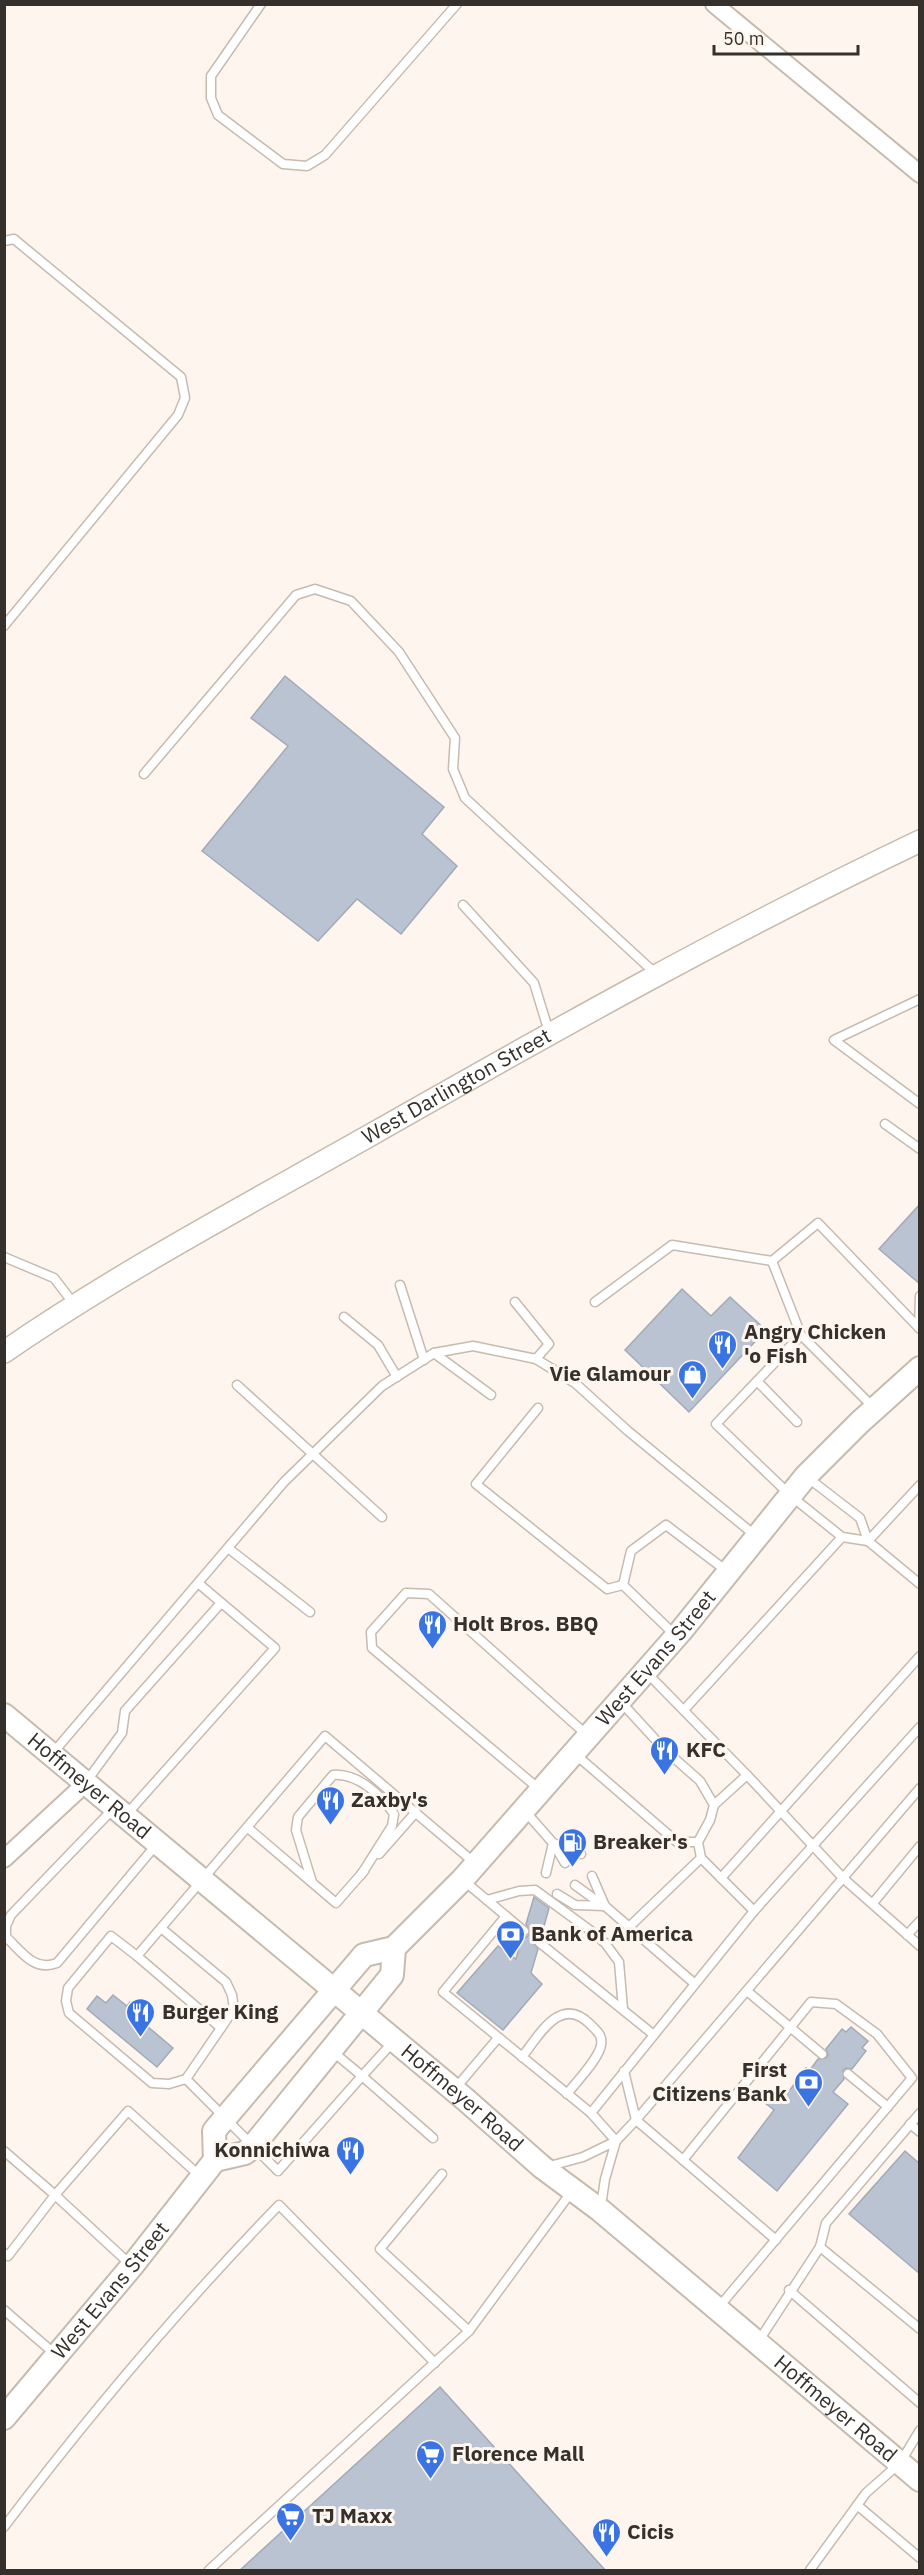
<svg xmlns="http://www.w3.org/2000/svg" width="924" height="2575" font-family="'IBM Plex Sans',sans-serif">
<rect width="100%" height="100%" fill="#fef6ee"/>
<!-- building -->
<g fill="#bac3d1" stroke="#a2aab8" stroke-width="1.5">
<path d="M285,676L444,807L422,834L457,866L401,934L357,899L318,941L202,851L288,746L251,718Z"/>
<path d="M920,1204V1284L879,1249Z"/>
<path d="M682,1289L711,1316L730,1297L766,1330L689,1412L625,1350Z"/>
<path d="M534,1897L549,1908L541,1937L535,1939L534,1943L538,1949L531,1973L542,1984L503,2030L457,1993L498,1946L516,1959L522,1937H527L530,1933L526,1924Z"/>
<path d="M113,1995L127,2006L130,2002L152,2020L147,2026L173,2048L157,2067L87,2009L97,1996L106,2003Z"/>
<path d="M851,2027L868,2041L862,2048L866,2051L852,2069L846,2068L843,2070L844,2079L833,2092L848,2104L777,2191L738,2158L774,2110L765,2103L778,2087L787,2094L806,2068L810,2070L818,2059L826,2058L828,2055L826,2049L842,2029L846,2032Z"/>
<path d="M905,2151L920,2164V2274L849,2214Z"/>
<path d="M440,2387L606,2571H239Z"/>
</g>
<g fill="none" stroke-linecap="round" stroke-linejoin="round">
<defs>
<g id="service">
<path d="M261,4L211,76V98L218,115L283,164L307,166L325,155L457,4"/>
<path d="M4,241L14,239L181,377L185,398L178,415L4,626"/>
<path d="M144,774L296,595L315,589L351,601L399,652L455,738L453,769L465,798L656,974"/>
<path d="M463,905L534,983L549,1032"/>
<path d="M920,999L834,1040L920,1104"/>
<path d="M885,1124L920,1149"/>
<path d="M4,1257L54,1278L74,1304"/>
<path d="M400,1285L424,1360"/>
<path d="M515,1302L549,1344L536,1359"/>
<path d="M595,1302L672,1245L772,1261"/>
<path d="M344,1317L378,1345L397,1377"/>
<path d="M919,1328L920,1296"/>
<path d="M801,1335L716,1424L791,1496L842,1537L868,1541L860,1518L807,1477"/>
<path d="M434,1353L491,1395"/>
<path d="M757,1381L797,1422"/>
<path d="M237,1385L382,1517"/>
<path d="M538,1408L476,1484L607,1589L623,1585"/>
<path d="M874,1408L801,1335L772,1261L818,1223L920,1329"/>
<path d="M920,1485L868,1541L920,1584"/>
<path d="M228,1548L310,1612"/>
<path d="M676,1636L623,1585L631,1551L666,1525L728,1572"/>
<path d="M647,1673L747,1775L844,1879L920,1946"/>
<path d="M620,1701L665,1750L700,1781L714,1805L710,1820L698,1842L701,1858L629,1927"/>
<path d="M684,1710L842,1537"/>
<path d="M52,1754L284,1482L382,1386L434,1353L473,1346L536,1359L575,1383L628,1431L757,1537"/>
<path d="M575,1754L677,1842H698"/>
<path d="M86,1782L122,1733L125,1711L221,1603"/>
<path d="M539,1789L372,1648L371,1632L406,1593L429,1594L588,1736"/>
<path d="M714,1805L747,1775"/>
<path d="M114,1808L11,1915L6,1926V1937C22,1952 34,1972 57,1963L156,1845"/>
<path d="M524,1810L553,1843L581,1854"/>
<path d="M125,1816L275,1648L198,1583"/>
<path d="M248,1828L336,1903L364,1871"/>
<path d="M553,1843L565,1863"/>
<path d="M379,1854L416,1812"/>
<path d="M701,1858L754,1911"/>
<path d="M546,1873L553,1843"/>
<path d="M592,1876L605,1906L695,1984"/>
<path d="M721,1878L920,1656"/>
<path d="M463,1880L524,1931"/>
<path d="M312,1882L296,1830L298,1817L333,1775C358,1773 381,1795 394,1814L392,1826L361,1875"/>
<path d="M575,1885L604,1906"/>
<path d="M557,1894L575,1905L605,1906"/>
<path d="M487,1900L519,1891L535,1890L591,1931L605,1943L619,1962L623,2009"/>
<path d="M873,1903L920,1846"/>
<path d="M506,1916L443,1992L591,2113L616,2141L636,2120L920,1788"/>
<path d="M161,1928L226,1982L232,1995L234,2009L221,2028"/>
<path d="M907,1935L920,1921"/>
<path d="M540,1943L654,2035"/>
<path d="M137,1956L111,1936L68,1988L66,2001L69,2013L152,2083L169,2084L186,2079"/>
<path d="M747,1991L822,2054"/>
<path d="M332,2051L362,2076L393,2042"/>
<path d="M522,2057C540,2034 561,1994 591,2025C597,2031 603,2036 601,2045C599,2059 576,2082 567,2094"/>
<path d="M624,2071L636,2120L683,2160"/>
<path d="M848,2074L888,2107"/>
<path d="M454,2090L498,2038"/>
<path d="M591,2113L754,1911L920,1727"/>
<path d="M910,2124L920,2132"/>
<path d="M433,2138L362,2076L278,2171L186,2079L221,2028L137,1956L325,1736L476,1864"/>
<path d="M4,2151L55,2195L8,2256L4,2253"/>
<path d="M546,2167L583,2157L616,2141L605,2179L601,2206"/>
<path d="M442,2174L380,2249L469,2331"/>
<path d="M820,2247L826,2223L920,2113"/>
<path d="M132,2266L55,2195L128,2111L201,2177"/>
<path d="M789,2290L920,2403"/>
<path d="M718,2308L912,2078L877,2034L836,2004L811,2002L683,2160L776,2240"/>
<path d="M4,2310L56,2355"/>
<path d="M758,2342L820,2247L920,2329"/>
<path d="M857,2505L920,2558"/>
<path d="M4,2527C89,2415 181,2306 279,2205L435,2363"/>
<path d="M209,2570L469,2331L572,2191"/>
<path d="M810,2570L866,2493L900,2463L920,2430"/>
</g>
<g id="minor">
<path d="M714,4L920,174"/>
<path d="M4,1859L86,1783"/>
</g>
<g id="tertiary">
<path id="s1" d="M4,1352C120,1272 245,1206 367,1137C548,1034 731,931 920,841"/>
</g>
<g id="secondary">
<path id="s2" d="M4,1715L466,2100L542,2167L600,2210L920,2480"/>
<path id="s3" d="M215,2160L214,2131L364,1955L394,1948L462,1880L681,1631L806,1476L859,1423L920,1368"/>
<path id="s4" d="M4,2418L132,2266L215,2160L245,2153L253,2146L392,1975L394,1948"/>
</g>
</defs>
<!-- service casing -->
<use href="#service" stroke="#c7baae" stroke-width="11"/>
<!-- minor casing -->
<use href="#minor" stroke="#c7baae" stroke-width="20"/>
<!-- tertiary casing -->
<use href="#tertiary" stroke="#c7baae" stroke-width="24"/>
<!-- secondary casing -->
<use href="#secondary" stroke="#c7baae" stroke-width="26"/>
<!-- service -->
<use href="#service" stroke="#fff" stroke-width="8"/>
<!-- minor -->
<use href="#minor" stroke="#fff" stroke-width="16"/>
<!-- tertiary -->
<use href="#tertiary" stroke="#fff" stroke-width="21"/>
<!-- secondary -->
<use href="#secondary" stroke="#fff" stroke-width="22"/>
</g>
<!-- icons -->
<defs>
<symbol id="restaurant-pin" viewBox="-11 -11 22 30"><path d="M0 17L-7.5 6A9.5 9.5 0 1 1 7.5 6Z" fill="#3a74e3" stroke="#fef6ee"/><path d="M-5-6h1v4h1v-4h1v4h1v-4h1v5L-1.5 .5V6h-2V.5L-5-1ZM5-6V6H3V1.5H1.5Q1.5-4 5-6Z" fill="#fff"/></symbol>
<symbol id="shop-pin" viewBox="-11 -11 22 30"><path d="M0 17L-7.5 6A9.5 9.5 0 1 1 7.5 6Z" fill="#3a74e3" stroke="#fef6ee"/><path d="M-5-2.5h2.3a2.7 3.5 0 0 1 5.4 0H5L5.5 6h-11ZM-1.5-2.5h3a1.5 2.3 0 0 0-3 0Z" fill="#fff"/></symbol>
<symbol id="fuel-pin" viewBox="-11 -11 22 30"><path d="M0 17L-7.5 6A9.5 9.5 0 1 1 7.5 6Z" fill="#3a74e3" stroke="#fef6ee"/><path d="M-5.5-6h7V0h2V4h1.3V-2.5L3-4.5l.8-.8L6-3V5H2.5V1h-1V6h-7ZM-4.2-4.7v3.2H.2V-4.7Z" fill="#fff"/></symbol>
<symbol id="bank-pin" viewBox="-11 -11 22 30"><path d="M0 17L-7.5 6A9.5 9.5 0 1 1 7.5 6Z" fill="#3a74e3" stroke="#fef6ee"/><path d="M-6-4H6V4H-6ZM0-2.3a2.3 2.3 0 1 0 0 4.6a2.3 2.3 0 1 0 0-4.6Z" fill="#fff"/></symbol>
<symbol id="supermarket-pin" viewBox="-11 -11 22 30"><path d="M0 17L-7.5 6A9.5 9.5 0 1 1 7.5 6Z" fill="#3a74e3" stroke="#fef6ee"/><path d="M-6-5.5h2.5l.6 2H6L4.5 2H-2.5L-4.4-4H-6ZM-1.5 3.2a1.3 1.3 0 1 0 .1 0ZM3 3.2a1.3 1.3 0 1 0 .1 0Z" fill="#fff"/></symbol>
</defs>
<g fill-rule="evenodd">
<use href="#restaurant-pin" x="706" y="1328" width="33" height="45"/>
<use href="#shop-pin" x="676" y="1358" width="33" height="45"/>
<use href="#restaurant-pin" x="416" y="1608" width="33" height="45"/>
<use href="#restaurant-pin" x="648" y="1734" width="33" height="45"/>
<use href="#restaurant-pin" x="314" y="1784" width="33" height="45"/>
<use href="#fuel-pin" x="556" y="1826" width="33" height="45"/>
<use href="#bank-pin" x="494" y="1918" width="33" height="45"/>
<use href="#restaurant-pin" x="124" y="1996" width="33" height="45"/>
<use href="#bank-pin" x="792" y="2066" width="33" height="45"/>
<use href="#restaurant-pin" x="334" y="2134" width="33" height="45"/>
<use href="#supermarket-pin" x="414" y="2438" width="33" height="45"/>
<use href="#supermarket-pin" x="274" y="2500" width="33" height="45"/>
<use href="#restaurant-pin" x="590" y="2516" width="33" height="45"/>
</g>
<g text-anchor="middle" stroke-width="6" stroke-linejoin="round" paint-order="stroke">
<!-- street labels -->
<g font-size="21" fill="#35302b" stroke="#fef6ee">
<text dy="7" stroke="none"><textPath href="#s1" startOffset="525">West Darlington Street</textPath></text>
<text dy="7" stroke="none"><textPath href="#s3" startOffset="682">West Evans Street</textPath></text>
<text dy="7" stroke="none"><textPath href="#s2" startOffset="111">Hoffmeyer Road</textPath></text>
<text dy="7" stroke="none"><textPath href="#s2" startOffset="597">Hoffmeyer Road</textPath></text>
<text dy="7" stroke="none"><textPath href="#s4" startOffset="166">West Evans Street</textPath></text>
<text dy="7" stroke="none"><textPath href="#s2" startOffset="1083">Hoffmeyer Road</textPath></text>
</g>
<!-- poi labels -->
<g font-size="21" font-weight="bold" fill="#35302b" stroke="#fef6ee" text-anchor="start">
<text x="744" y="1339">Angry Chicken<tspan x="744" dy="24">'o Fish</tspan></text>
<text x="671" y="1381" text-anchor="end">Vie Glamour</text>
<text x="453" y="1631">Holt Bros. BBQ</text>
<text x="686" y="1757">KFC</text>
<text x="351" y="1807">Zaxby's</text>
<text x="593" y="1849">Breaker's</text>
<text x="531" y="1941">Bank of America</text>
<text x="162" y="2019">Burger King</text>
<text x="787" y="2077" text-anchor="end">First<tspan x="787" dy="24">Citizens Bank</tspan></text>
<text x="330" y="2157" text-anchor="end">Konnichiwa</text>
<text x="452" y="2461">Florence Mall</text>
<text x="312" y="2523">TJ Maxx</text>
<text x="627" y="2539">Cicis</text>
</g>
</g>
<!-- border -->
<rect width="924" height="2575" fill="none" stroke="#35302b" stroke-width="12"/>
<!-- scale -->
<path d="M714 45v9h144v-9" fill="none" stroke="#35302b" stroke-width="3"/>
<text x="723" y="45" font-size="18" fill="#35302b" stroke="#fef6ee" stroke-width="4.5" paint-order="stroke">50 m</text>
</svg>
